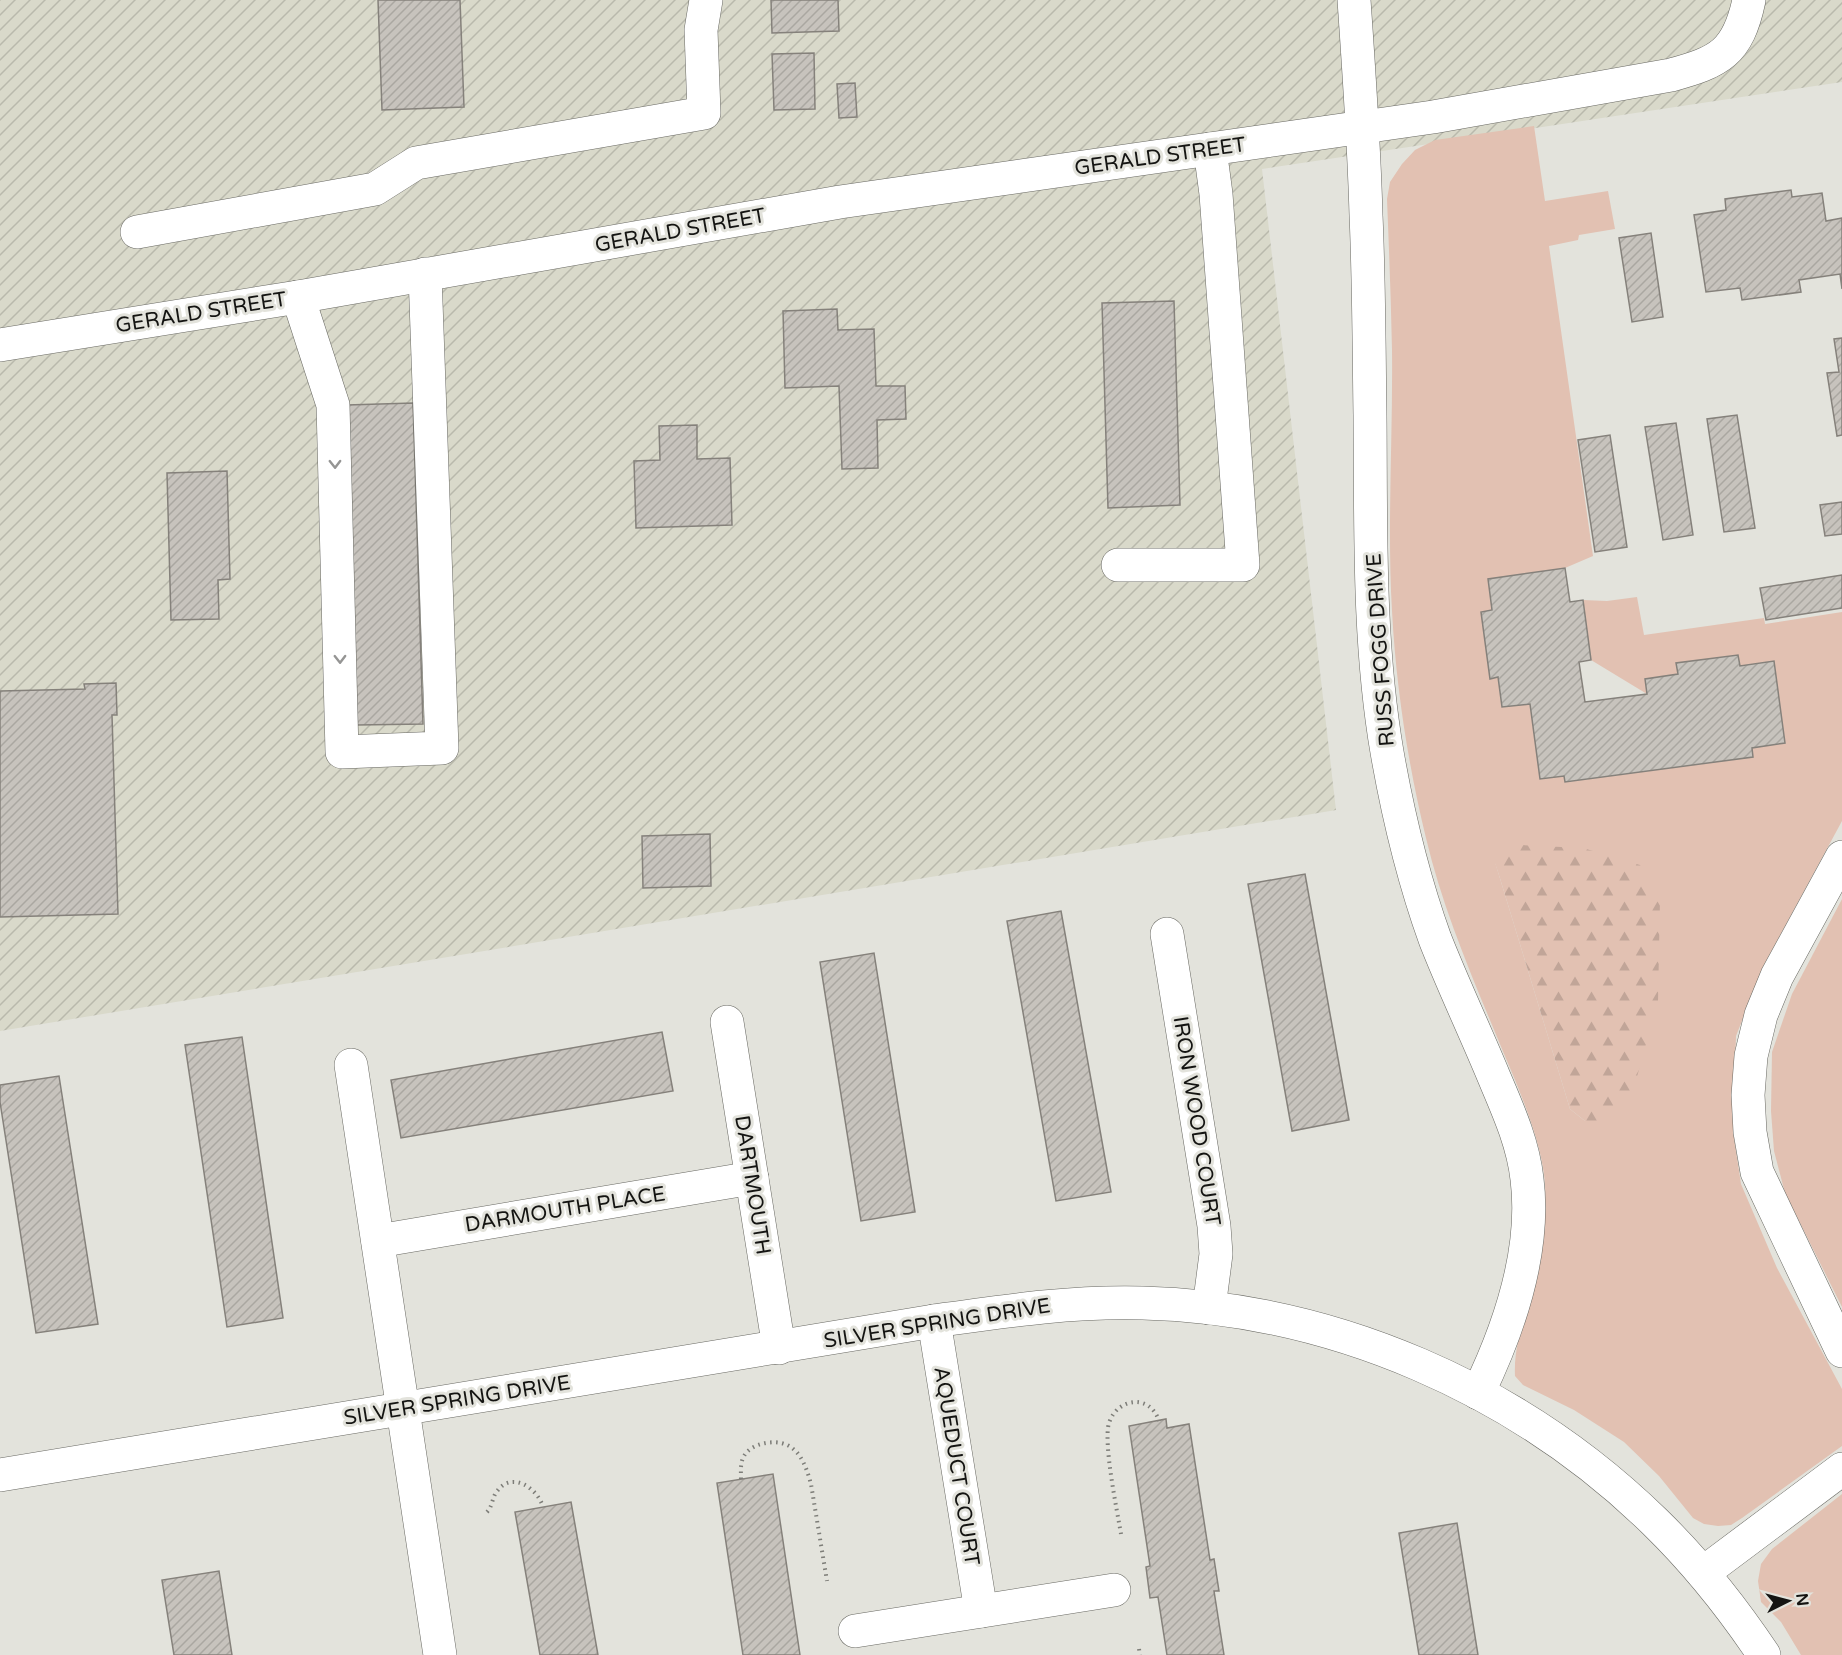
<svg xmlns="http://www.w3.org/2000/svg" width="1842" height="1655" font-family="'Varela Round',sans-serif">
<defs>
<pattern id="industrial-furrows" width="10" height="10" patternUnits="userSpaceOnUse" patternTransform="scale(1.5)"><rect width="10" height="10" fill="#d9d9ca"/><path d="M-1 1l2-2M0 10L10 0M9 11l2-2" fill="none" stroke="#b9b9ac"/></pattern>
<pattern id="forest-firs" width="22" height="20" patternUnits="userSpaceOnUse" patternTransform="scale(1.5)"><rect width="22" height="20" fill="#e2c1b2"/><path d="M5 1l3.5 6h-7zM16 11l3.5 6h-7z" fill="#c1a598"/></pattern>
<pattern id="building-hatch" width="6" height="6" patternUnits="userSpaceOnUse" patternTransform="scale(1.5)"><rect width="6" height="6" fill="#c7c3bd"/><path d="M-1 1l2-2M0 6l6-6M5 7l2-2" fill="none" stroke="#aaa7a1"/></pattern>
</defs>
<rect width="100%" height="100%" fill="#e3e3dc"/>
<!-- industrial -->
<path fill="url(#industrial-furrows)" d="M0,0H1842V82L1262,169L1336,810L0,1031Z"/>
<!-- grass -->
<g fill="#e2c1b2" fill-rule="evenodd">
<path d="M1534,126L1545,201L1608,191L1615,229L1579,235L1578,240L1549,246L1593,556L1565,568L1488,579L1492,610L1481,612L1491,679L1498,677L1502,707L1530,704L1564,776L1566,782L1752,757V748L1785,743L1774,662L1740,666L1738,655L1677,663L1678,674L1645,679L1647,694L1591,660L1583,600L1607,601L1637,597L1644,635L1764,618L1765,624L1842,612V821L1764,965L1736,1036L1733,1131L1741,1184L1777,1268L1842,1389V1446L1742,1518L1731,1525L1718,1526L1704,1524L1693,1518L1659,1476L1624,1442L1574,1410L1523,1385L1515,1376C1513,1337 1532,1303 1539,1265C1545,1239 1547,1200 1544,1174C1538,1130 1514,1078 1497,1037C1470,972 1442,906 1426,838C1408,764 1396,687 1392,611C1387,524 1393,437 1392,350C1391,300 1389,249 1387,199L1390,182L1402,164L1415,150L1435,140ZM1495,862L1585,1121L1570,1109Z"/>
<path d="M1842,899V1307L1785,1193L1774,1151L1771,1111L1772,1052L1792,994Z"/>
<path d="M1842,1494V1655H1801L1781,1622L1761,1602L1758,1581L1761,1564L1772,1549Z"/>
</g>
<!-- forest -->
<path fill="url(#forest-firs)" d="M1521,845L1583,848L1640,865L1660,899L1658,1001L1630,1102L1610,1121H1585L1570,1109L1495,862Z"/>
<!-- building -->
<g fill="url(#building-hatch)" stroke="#85817b" stroke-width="1.5">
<path d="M378,0H460L464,107L382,110Z"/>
<path d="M771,0H838L839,31L772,33Z"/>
<path d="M814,53L815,109L774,110L772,54Z"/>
<path d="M855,83L857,117L839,118L837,84Z"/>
<path d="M1791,190L1792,197L1822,193L1826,221L1842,218V289L1840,274L1799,280L1801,292L1742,300L1740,288L1706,292L1694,215L1726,210L1725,199Z"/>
<path d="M1651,233L1663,317L1632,322L1619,238Z"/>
<path d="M1174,301L1180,505L1108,508L1102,303Z"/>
<path d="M837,309L838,330L874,329L876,386H905L906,419L877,420L878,468L842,469L839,386L785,388L783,311Z"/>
<path d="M1842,338V435L1837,436L1827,373L1839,372L1834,339Z"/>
<path d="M413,403L423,724L357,725L347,405Z"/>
<path d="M1737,415L1755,528L1724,532L1707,419Z"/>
<path d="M1676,423L1693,535L1663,540L1645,427Z"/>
<path d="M697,425V459L730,458L732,525L636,528L634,461L660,460L659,426Z"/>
<path d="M1610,435L1627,547L1595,552L1578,440Z"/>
<path d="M227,471L230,579L218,580L219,619L171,620L167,473Z"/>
<path d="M1842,502V534L1825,536L1820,505Z"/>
<path d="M1565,568L1570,602L1583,600L1591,660L1579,662L1585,702L1647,694L1645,679L1678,674L1676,663L1738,655L1740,666L1774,661L1785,743L1752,748L1753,757L1565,782L1564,776L1540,779L1530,704L1502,707L1498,677L1490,679L1481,612L1492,610L1488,579Z"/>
<path d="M1842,575V608L1766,620L1760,588Z"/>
<path d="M116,683L117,715H112L118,914L0,917V691L85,689L84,684Z"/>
<path d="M710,834L711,886L643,888L642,836Z"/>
<path d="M1305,874L1349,1120L1292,1131L1248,884Z"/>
<path d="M1061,911L1111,1192L1056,1201L1007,921Z"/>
<path d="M874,953L915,1212L861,1221L820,962Z"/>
<path d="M662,1032L673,1091L401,1138L391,1080Z"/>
<path d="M242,1037L283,1318L227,1327L185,1045Z"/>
<path d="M59,1076L98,1324L36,1333L0,1102V1085Z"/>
<path d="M1166,1419L1167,1428L1189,1424L1210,1560L1214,1559L1219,1591H1214L1224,1655H1167L1158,1597L1150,1598L1146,1567L1150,1566L1129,1426Z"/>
<path d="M773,1474L800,1655H743L717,1483Z"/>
<path d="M571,1502L598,1655H540L515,1512Z"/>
<path d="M1457,1523L1478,1655H1419L1399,1533Z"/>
<path d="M219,1571L232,1655H174L162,1580Z"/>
</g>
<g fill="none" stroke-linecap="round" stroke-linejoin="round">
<defs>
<g id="minor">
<path d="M1354,0C1359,71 1364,143 1366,215C1369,282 1369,349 1370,415C1371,527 1368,641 1387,752C1398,815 1413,878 1435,939C1453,985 1475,1031 1494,1077C1508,1110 1523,1143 1527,1179C1536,1251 1509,1329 1478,1393"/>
<path d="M137,232L375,189L416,163L704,113L701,30L706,0"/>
<path d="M298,297L333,405L342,752L442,748L425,274"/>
<path d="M0,345L298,297L840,202L1433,117L1671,75C1719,62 1738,53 1749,0"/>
<path d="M1118,565H1243L1216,194L1210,149"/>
<path d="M1842,857L1777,976L1761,1015L1751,1056L1748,1095L1750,1132L1757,1172L1842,1351"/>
<path d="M1167,934L1214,1226L1216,1254L1209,1308"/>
<path d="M727,1022L779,1348"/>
<path d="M351,1065L440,1655"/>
<path d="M378,1241L752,1178"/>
<path d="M934,1321L981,1611"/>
<path d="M0,1475L934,1321C1005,1311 1071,1301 1143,1303C1333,1308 1519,1389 1655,1522C1696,1562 1732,1607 1764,1655"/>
<path d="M1703,1573L1842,1469"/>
<path d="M855,1631L1114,1590"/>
</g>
</defs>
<!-- minor casing -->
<use href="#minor" stroke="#686862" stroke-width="34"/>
<!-- path -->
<g stroke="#7d7d78" stroke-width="4" stroke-dasharray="1.5 4.5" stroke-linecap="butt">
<path d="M741,1479C741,1471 740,1463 744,1456C751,1443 775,1439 787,1445C802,1452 807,1470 811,1484L827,1581"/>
<path d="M487,1512C493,1506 492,1496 498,1490C513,1471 538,1489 543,1507"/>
<path d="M1121,1534C1117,1510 1103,1443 1109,1423C1117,1398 1150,1393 1159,1421"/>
<path d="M1139,1649L1140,1655"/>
</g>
<!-- minor -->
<use href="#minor" stroke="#fff" stroke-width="33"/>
</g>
<!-- one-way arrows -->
<defs><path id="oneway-chevron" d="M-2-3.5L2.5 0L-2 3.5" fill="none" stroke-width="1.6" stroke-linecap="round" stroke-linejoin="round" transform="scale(1.5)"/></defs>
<g stroke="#959594">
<use href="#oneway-chevron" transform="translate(335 464) rotate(89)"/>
<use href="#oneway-chevron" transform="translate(340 659) rotate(89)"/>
</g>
<g text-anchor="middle" stroke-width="6" stroke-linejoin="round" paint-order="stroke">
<!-- street labels -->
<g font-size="21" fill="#141412" stroke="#e3e3dc">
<text transform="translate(1160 156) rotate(-8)" y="7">GERALD STREET</text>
<text transform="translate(680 230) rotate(-10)" y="7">GERALD STREET</text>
<text transform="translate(201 312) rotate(-9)" y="7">GERALD STREET</text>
<text transform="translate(1380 650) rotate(-94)" y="7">RUSS FOGG DRIVE</text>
<text transform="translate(1197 1121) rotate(81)" y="7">IRON WOOD COURT</text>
<text transform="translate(753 1185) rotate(81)" y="7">DARTMOUTH</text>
<text transform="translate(565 1209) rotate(-9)" y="7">DARMOUTH PLACE</text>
<text transform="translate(937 1323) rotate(-9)" y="7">SILVER SPRING DRIVE</text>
<text transform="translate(457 1400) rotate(-9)" y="7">SILVER SPRING DRIVE</text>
<text transform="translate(957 1466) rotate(81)" y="7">AQUEDUCT COURT</text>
</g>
</g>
<!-- north arrow -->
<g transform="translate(1788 1601) rotate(84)" stroke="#e3e3dc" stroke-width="4.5" paint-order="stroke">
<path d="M0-4.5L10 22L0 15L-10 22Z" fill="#141412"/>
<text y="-9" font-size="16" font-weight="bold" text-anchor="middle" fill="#141412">N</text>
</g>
</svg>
